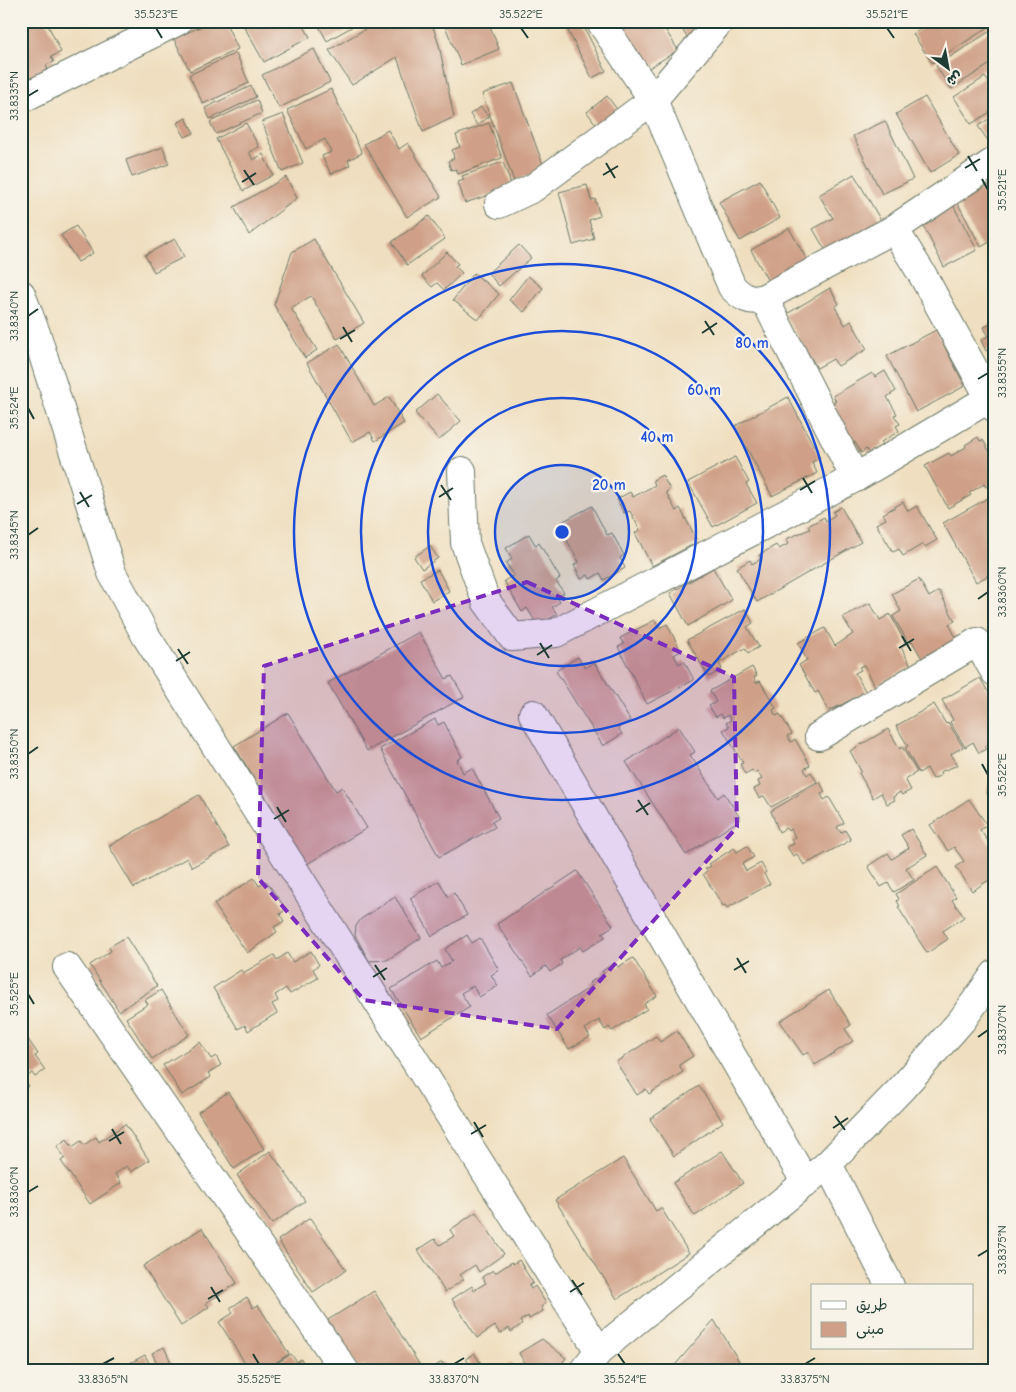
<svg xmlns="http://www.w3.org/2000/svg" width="1016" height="1392" font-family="'Comic Neue','Playpen Sans Arabic',sans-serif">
<rect width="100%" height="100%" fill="#f7f3e8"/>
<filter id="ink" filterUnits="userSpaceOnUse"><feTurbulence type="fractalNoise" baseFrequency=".02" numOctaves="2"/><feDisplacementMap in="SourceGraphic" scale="10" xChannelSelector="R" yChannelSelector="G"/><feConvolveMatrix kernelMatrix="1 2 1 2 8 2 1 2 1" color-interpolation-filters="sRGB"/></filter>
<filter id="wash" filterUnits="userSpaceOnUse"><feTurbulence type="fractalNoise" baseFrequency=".0096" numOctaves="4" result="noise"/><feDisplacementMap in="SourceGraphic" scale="20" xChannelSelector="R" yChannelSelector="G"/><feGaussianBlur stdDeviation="1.12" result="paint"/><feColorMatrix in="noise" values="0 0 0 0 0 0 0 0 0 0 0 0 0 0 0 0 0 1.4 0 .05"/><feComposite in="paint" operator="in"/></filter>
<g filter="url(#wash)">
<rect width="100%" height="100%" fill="#efdfc0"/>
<g id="blocks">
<!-- building -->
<g fill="#cfa087">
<path d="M21,21H38L39,23L46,21L61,52L51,57L54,62L46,65L48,70L21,83Z"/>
<path d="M212,21H225L238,49L190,71L174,39Z"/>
<path d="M241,21H301L310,37L264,62Z"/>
<path d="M316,21H362L327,41Z"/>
<path d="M379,21H431L439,45L454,117L423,132L397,57L352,85L329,50Z"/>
<path d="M443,21H488L499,49L461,65Z"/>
<path d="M563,21H581L606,71L592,78Z"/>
<path d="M609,21H660L678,50L641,73Z"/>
<path d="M677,21H694L701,31L688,39Z"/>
<path d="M933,21H995V23L932,63L913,34Z"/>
<path d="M995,28V61L951,89L936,66Z"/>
<path d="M314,49L330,82L279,108L262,75Z"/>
<path d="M236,53L249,83L203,104L189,75Z"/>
<path d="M985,77L995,91V109L971,124L954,97Z"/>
<path d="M513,83L545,170L514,181L482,94Z"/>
<path d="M251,86L256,97L210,119L205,108Z"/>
<path d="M331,89L362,153L348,160L350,165L331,174L322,156L331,152L325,139L306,149L287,110Z"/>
<path d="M607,96L619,112L598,127L587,112Z"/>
<path d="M925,97L959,155L930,173L896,114Z"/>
<path d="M257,100L262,113L216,134L210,122Z"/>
<path d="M481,107L489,117L477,125L470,114Z"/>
<path d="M283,114L303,163L282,172L262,122Z"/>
<path d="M995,115V151L978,126Z"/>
<path d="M186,118L194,133L185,137L177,123Z"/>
<path d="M885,121L913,179L882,194L853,136Z"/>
<path d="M246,123L259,147L249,152L253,160L263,154L273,175L243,191L216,139Z"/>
<path d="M489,123L502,158L458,174L456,169L451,170L448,161L454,158L452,150L460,147L456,135Z"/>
<path d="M388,130L399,149L408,143L441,197L407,217L364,144Z"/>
<path d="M163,147L169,164L132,177L126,160Z"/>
<path d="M503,162L512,187L465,203L458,182L464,180L462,176Z"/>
<path d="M854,174L884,226L830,258L813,229L833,218L819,195Z"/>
<path d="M286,177L297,198L249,235L234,207Z"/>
<path d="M760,180L780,218L740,241L719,202Z"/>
<path d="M587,185L591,200L595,199L600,216L589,220L594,239L573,245L559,192Z"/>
<path d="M989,185L995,197V239L981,247L957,202Z"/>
<path d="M952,203L977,250L944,267L920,219Z"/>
<path d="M429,216L445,239L407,265L392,242Z"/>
<path d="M76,226L93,253L78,262L61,235Z"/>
<path d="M789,228L807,260L769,283L751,250Z"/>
<path d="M175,239L184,257L154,272L145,255Z"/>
<path d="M314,239L364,323L337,339L311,296L291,308L317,350L305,358L274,305L292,252Z"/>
<path d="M519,245L531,258L499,286L488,273Z"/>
<path d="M447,252L458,264L455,266L462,273L444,290L437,283L432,287L422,276Z"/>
<path d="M474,273L499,294L478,320L453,300Z"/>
<path d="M528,276L543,288L524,312L509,300Z"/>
<path d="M830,288L839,304L835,307L845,325L851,321L867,349L838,366L833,359L817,368L785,315Z"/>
<path d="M995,322V347L986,351L981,340L988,336L984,327Z"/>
<path d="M936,330L965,386L916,412L887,356Z"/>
<path d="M339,344L374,406L389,397L404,423L375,441L370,432L352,442L307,363Z"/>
<path d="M885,371L896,391L887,397L897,414L894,415L900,424L896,426L899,431L881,442L883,445L869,453L866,449L861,453L855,442L852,444L844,431L847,429L843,423L839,424L832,411L836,408L832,403L836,401L833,396L872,373L875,377Z"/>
<path d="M437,394L461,421L439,440L415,413Z"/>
<path d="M788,397L820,458L812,462L817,473L772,496L735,426Z"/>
<path d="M978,437L980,441L983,440L995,461V482L986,487L984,484L969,493L971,495L948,508L925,466L949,453L951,456L966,447L965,445Z"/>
<path d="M735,457L749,482L746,484L757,503L713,527L688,482Z"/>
<path d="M662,475L670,489L666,492L676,511L680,508L698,542L652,566L635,533L640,530L630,511L624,513L617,499L630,492L633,497L655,485L653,480Z"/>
<path d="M995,494V572L976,582L943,523Z"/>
<path d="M903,502L908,511L917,506L937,540L925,547L923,544L903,556L899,549L893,552L876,524L886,519L883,514Z"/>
<path d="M592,506L607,535L612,533L624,555L620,558L625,568L604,580L600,573L590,579L588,575L581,579L574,565L579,562L558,524Z"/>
<path d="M841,507L861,542L757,602L737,568L750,560L752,564L761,559L759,555L776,545L779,549L788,544L786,539L810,529L808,526L824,517L826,521L835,515L833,512Z"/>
<path d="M529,534L536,546L539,543L560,578L556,581L564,593L557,597L560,602L552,607L557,614L538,626L527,608L522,612L504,581L514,575L506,563L512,559L506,548Z"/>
<path d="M430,546L438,558L422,569L414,557Z"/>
<path d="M713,568L732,600L688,626L670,593Z"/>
<path d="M438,570L449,591L432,601L420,579Z"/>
<path d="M919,579L929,597L939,591L955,621L949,624L959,643L924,662L912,641L909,644L893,616L901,611L892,594Z"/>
<path d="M870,603L880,620L890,614L906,644L901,647L911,666L875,686L864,665L859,667L861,670L855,673L866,692L829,711L818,691L815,693L799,665L807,660L798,643L825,628L835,646L853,634L843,617Z"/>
<path d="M745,609L753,623L747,627L759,647L748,653L745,648L719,663L722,669L709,677L687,640Z"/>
<path d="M655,620L659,628L667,624L681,651L674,655L679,664L684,661L694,680L647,704L618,647L624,644L620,638Z"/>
<path d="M419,632L446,679L452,676L464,697L367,751L328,683Z"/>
<path d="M578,657L585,668L594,662L630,720L618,728L622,734L603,746L556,671Z"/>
<path d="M752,667L757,676L754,678L756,683L760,681L776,708L773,710L776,716L780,714L792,734L787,736L791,742L795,739L810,765L804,769L807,775L811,772L817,782L771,807L764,796L759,798L754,789L760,786L758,781L762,779L757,771L754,773L752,770L745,774L740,764L743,763L723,730L729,727L726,723L731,720L728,715L723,718L721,714L716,717L709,706L716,702L710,691Z"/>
<path d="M980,678L992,698L995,697V746L993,741L985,746L987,749L979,753L973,742L965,747L950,722L953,720L942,700Z"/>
<path d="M934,704L946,724L948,722L963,747L951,754L958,765L940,772L941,775L933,779L927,768L919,773L905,748L908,746L896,726Z"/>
<path d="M288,713L336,791L342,787L367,828L307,864L234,746Z"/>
<path d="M435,719L438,725L444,722L462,757L457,760L463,773L472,768L499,818L492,822L495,827L439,857L380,749Z"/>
<path d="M679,727L695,752L690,755L718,798L724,793L741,819L686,855L626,762Z"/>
<path d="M888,729L900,749L902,747L917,772L905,779L911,790L902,795L900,792L893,797L895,800L887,804L881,793L873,798L859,773L861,771L850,751Z"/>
<path d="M995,780V805L987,792L988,785Z"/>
<path d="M820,782L825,792L821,794L824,800L829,797L844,823L837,827L841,833L845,830L851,840L804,865L797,854L793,856L787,847L794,844L791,839L795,837L791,829L788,831L786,828L779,832L771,811Z"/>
<path d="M199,795L229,847L192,867L187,858L134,888L109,846Z"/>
<path d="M969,799L987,825L980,830L990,844L995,840V876L972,891L956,867L964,861L954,847L948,851L930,825Z"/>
<path d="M911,829L927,855L906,868L914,880L894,892L888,883L881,887L868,866L888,853L892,859L909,848L901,835Z"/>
<path d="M747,846L754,857L742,864L746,871L761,863L766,872L764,874L770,884L727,908L725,905L723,906L703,874L707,871L705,869L711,866L709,864L734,848L737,852Z"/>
<path d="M937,867L956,897L952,900L964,917L943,931L948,939L927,953L898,907L900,906L897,901L899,899L896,894Z"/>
<path d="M577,871L613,926L602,933L605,937L583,951L580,947L560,960L562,964L550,972L546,966L532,976L497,924Z"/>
<path d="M254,878L259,886L266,881L286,909L280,914L284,921L274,927L277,932L247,953L214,904Z"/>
<path d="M439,881L448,897L454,893L467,915L432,936L410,898Z"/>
<path d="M395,897L421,938L387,960L369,961L355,935L356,926L361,919Z"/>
<path d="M467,935L472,943L480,938L499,970L491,975L498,986L479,997L473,986L461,993L470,1007L421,1037L391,989L437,961L441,968L452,961L445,949Z"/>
<path d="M126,937L157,986L119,1011L90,965L111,951L109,947Z"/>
<path d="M311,951L319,965L313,969L318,978L290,994L286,988L275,995L278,1001L272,1004L277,1013L248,1031L245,1025L238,1029L213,988L241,970L243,973L274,955L277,960L287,953L293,962Z"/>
<path d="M633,958L657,996L644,1004L647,1009L612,1031L609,1027L605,1030L599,1020L585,1029L590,1037L569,1049L547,1015L592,986L589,983L604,974L602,971L615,963L618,967Z"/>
<path d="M161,990L189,1035L152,1059L126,1018L148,1004L145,1000Z"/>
<path d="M829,990L851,1025L845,1029L853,1041L815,1065L808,1052L803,1055L780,1021Z"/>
<path d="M21,1029L38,1054L35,1056L45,1070L35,1077L32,1073L24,1079L29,1086L21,1090Z"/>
<path d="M677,1031L693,1056L679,1065L683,1072L649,1094L646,1089L637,1095L616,1062L656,1036L660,1042Z"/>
<path d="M200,1042L211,1059L216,1056L221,1065L208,1073L211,1077L182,1095L163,1065Z"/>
<path d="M699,1086L723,1122L674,1156L650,1119Z"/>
<path d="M228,1092L264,1149L234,1169L198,1112Z"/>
<path d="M125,1124L149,1160L131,1172L127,1166L115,1174L121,1183L90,1204L61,1161L65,1158L57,1146L67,1139L72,1147L81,1141L84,1145L96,1137L99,1142Z"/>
<path d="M270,1151L305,1201L272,1224L237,1175Z"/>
<path d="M722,1151L743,1183L695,1216L673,1183Z"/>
<path d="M623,1158L656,1211L661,1208L689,1253L617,1299L555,1200Z"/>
<path d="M476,1212L504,1254L479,1272L475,1265L460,1275L464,1279L445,1292L418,1250L435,1239L440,1245L454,1236L450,1230Z"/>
<path d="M310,1218L346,1270L313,1292L278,1240Z"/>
<path d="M202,1228L237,1283L206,1303L209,1307L181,1326L143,1266Z"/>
<path d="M519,1260L533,1283L529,1286L531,1289L535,1286L546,1303L541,1307L543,1311L529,1319L528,1316L520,1321L522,1324L511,1332L509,1328L500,1334L495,1326L477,1338L452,1299L472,1286L474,1290L486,1283L482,1277L493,1270L495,1273L512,1262L513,1264Z"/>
<path d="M374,1291L422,1369L420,1371H367L364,1365L358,1368L328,1320Z"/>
<path d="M247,1297L253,1308L258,1305L289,1354L263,1371H250L219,1322L233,1313L230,1308Z"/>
<path d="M714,1320L745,1371H670Z"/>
<path d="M542,1339L566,1358L556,1371H501L511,1363L514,1368L524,1362L519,1353Z"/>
<path d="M164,1347L175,1371H161L152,1353Z"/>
<path d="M474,1353L484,1368L481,1371H474L466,1359Z"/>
<path d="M291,1354L297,1362L301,1359L308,1371H269L268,1369Z"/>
<path d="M145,1355L151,1367L143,1371H133L130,1363Z"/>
<path d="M442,1362L448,1371H436L434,1367Z"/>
</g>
</g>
</g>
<g filter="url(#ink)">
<use href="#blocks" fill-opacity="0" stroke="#687665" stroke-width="1"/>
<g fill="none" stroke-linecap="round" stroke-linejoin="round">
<defs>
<g id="minor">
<path d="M600,21L653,100L732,287C742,297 750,303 764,298L894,229L922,274L995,408"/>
<path d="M21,99L178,21"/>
<path d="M499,204L533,188L653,100L720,21"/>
<path d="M894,229L995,161"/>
<path d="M21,294L37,336L112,573L146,636L599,1351"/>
<path d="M764,298L855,478"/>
<path d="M462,471L465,543L486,601L512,637L556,633L855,478L990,398"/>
<path d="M533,714L806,1183"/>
<path d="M819,736L977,642L995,672"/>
<path d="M67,967L345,1371"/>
<path d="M828,1164L890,1286"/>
<path d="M583,1371L599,1351L828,1164L901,1089L962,1020L995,974"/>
</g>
</defs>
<!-- minor casing -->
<use href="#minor" stroke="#687665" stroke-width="30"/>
<!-- minor -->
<use href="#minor" stroke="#fff" stroke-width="28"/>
</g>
</g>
<!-- marked area -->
<path fill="#7b2cbf" fill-opacity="0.2" stroke="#7b2cbf" stroke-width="4" stroke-dasharray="10 6" stroke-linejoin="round" d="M527,582L734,677L737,827L557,1029L364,1000L258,878L264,666Z"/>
<!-- ticks -->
<path fill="none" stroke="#1f3d34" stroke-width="2" d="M156,28L162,38M521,28L528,38M887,28L894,38M28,96L38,90M968,156L977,171M606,163L615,178M965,168L980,159M244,170L254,185M603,175L618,166M982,179L988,190M242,182L256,173M28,316L38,309M705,321L714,335M343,327L352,342M702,333L717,323M340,339L355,330M978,379L988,373M28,408L34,419M803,478L812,493M441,485L451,500M800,490L815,481M80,492L89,507M439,497L453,488M77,504L92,495M28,535L38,528M978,599L988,592M902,636L911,651M540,643L549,658M899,648L914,639M178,649L188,664M537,655L552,645M176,661L190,652M28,754L38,747M982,764L988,775M638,800L648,815M277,807L286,822M636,812L650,803M274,819L289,810M737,958L746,973M375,965L385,980M734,970L749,961M373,977L387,968M28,994L34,1004M978,1037L988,1030M835,1116L845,1130M474,1122L483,1137M833,1128L848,1118M112,1129L121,1144M471,1134L486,1125M109,1141L124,1132M28,1192L38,1186M978,1256L988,1250M572,1280L582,1295M211,1287L220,1302M570,1292L584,1283M208,1299L223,1290M253,1354L259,1364M618,1354L625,1364M103,1364L114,1358M454,1364L464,1358M805,1364L815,1358"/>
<!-- distance rings -->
<circle cx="562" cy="532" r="67" fill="#1d4ed8" fill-opacity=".12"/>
<g fill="none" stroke="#1d4ed8" stroke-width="2.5">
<circle cx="562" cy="532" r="67"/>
<circle cx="562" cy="532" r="134"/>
<circle cx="562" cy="532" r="201"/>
<circle cx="562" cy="532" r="268"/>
</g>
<circle cx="562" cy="532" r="8" fill="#1d4ed8" stroke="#f7f3e8" stroke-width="2.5"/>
<g font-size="15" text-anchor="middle" font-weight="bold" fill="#1d4ed8" stroke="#f7f3e8" stroke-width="4.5" stroke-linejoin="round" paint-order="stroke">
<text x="752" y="348">80 m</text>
<text x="704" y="395">60 m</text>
<text x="657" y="442">40 m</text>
<text x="609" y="490">20 m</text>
</g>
<!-- margin -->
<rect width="1016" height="1392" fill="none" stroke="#f7f3e8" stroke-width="55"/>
<!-- legend -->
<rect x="811" y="1284" width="162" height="65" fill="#f7f3e8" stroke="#a1aaa0"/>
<rect x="821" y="1301" width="25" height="8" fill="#ffffff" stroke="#a1aaa0"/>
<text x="856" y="1310" font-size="15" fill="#1f3d34">طريق</text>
<rect x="821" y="1322" width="25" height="15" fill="#cfa087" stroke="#a1aaa0"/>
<text x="856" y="1334" font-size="15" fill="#1f3d34">مبنى</text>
<!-- north arrow -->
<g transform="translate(948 68) rotate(148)" stroke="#f7f3e8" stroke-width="4" paint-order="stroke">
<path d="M0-4L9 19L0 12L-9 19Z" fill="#1f3d34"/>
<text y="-8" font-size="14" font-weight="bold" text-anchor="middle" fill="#1f3d34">ش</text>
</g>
<rect x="28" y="28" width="960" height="1336" fill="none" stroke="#1f3d34" stroke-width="2"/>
<g font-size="12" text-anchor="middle" fill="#1f3d34">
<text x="156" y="18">35.523°E</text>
<text x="521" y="18">35.522°E</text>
<text x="887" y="18">35.521°E</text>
<text transform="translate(14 96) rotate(-90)" y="4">33.8335°N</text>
<text transform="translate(1002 190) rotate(-90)" y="4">35.521°E</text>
<text transform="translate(14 316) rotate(-90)" y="4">33.8340°N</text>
<text transform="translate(1002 373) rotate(-90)" y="4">33.8355°N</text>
<text transform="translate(14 408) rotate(-90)" y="4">35.524°E</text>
<text transform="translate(14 535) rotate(-90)" y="4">33.8345°N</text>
<text transform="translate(1002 592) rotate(-90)" y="4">33.8360°N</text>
<text transform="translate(14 754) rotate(-90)" y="4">33.8350°N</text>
<text transform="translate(1002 775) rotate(-90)" y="4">35.522°E</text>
<text transform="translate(14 994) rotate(-90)" y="4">35.525°E</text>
<text transform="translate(1002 1030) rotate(-90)" y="4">33.8370°N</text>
<text transform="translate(14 1192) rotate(-90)" y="4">33.8360°N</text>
<text transform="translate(1002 1250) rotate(-90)" y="4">33.8375°N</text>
<text x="103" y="1383">33.8365°N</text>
<text x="259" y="1383">35.525°E</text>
<text x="454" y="1383">33.8370°N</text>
<text x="625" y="1383">35.524°E</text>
<text x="805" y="1383">33.8375°N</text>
</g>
</svg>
